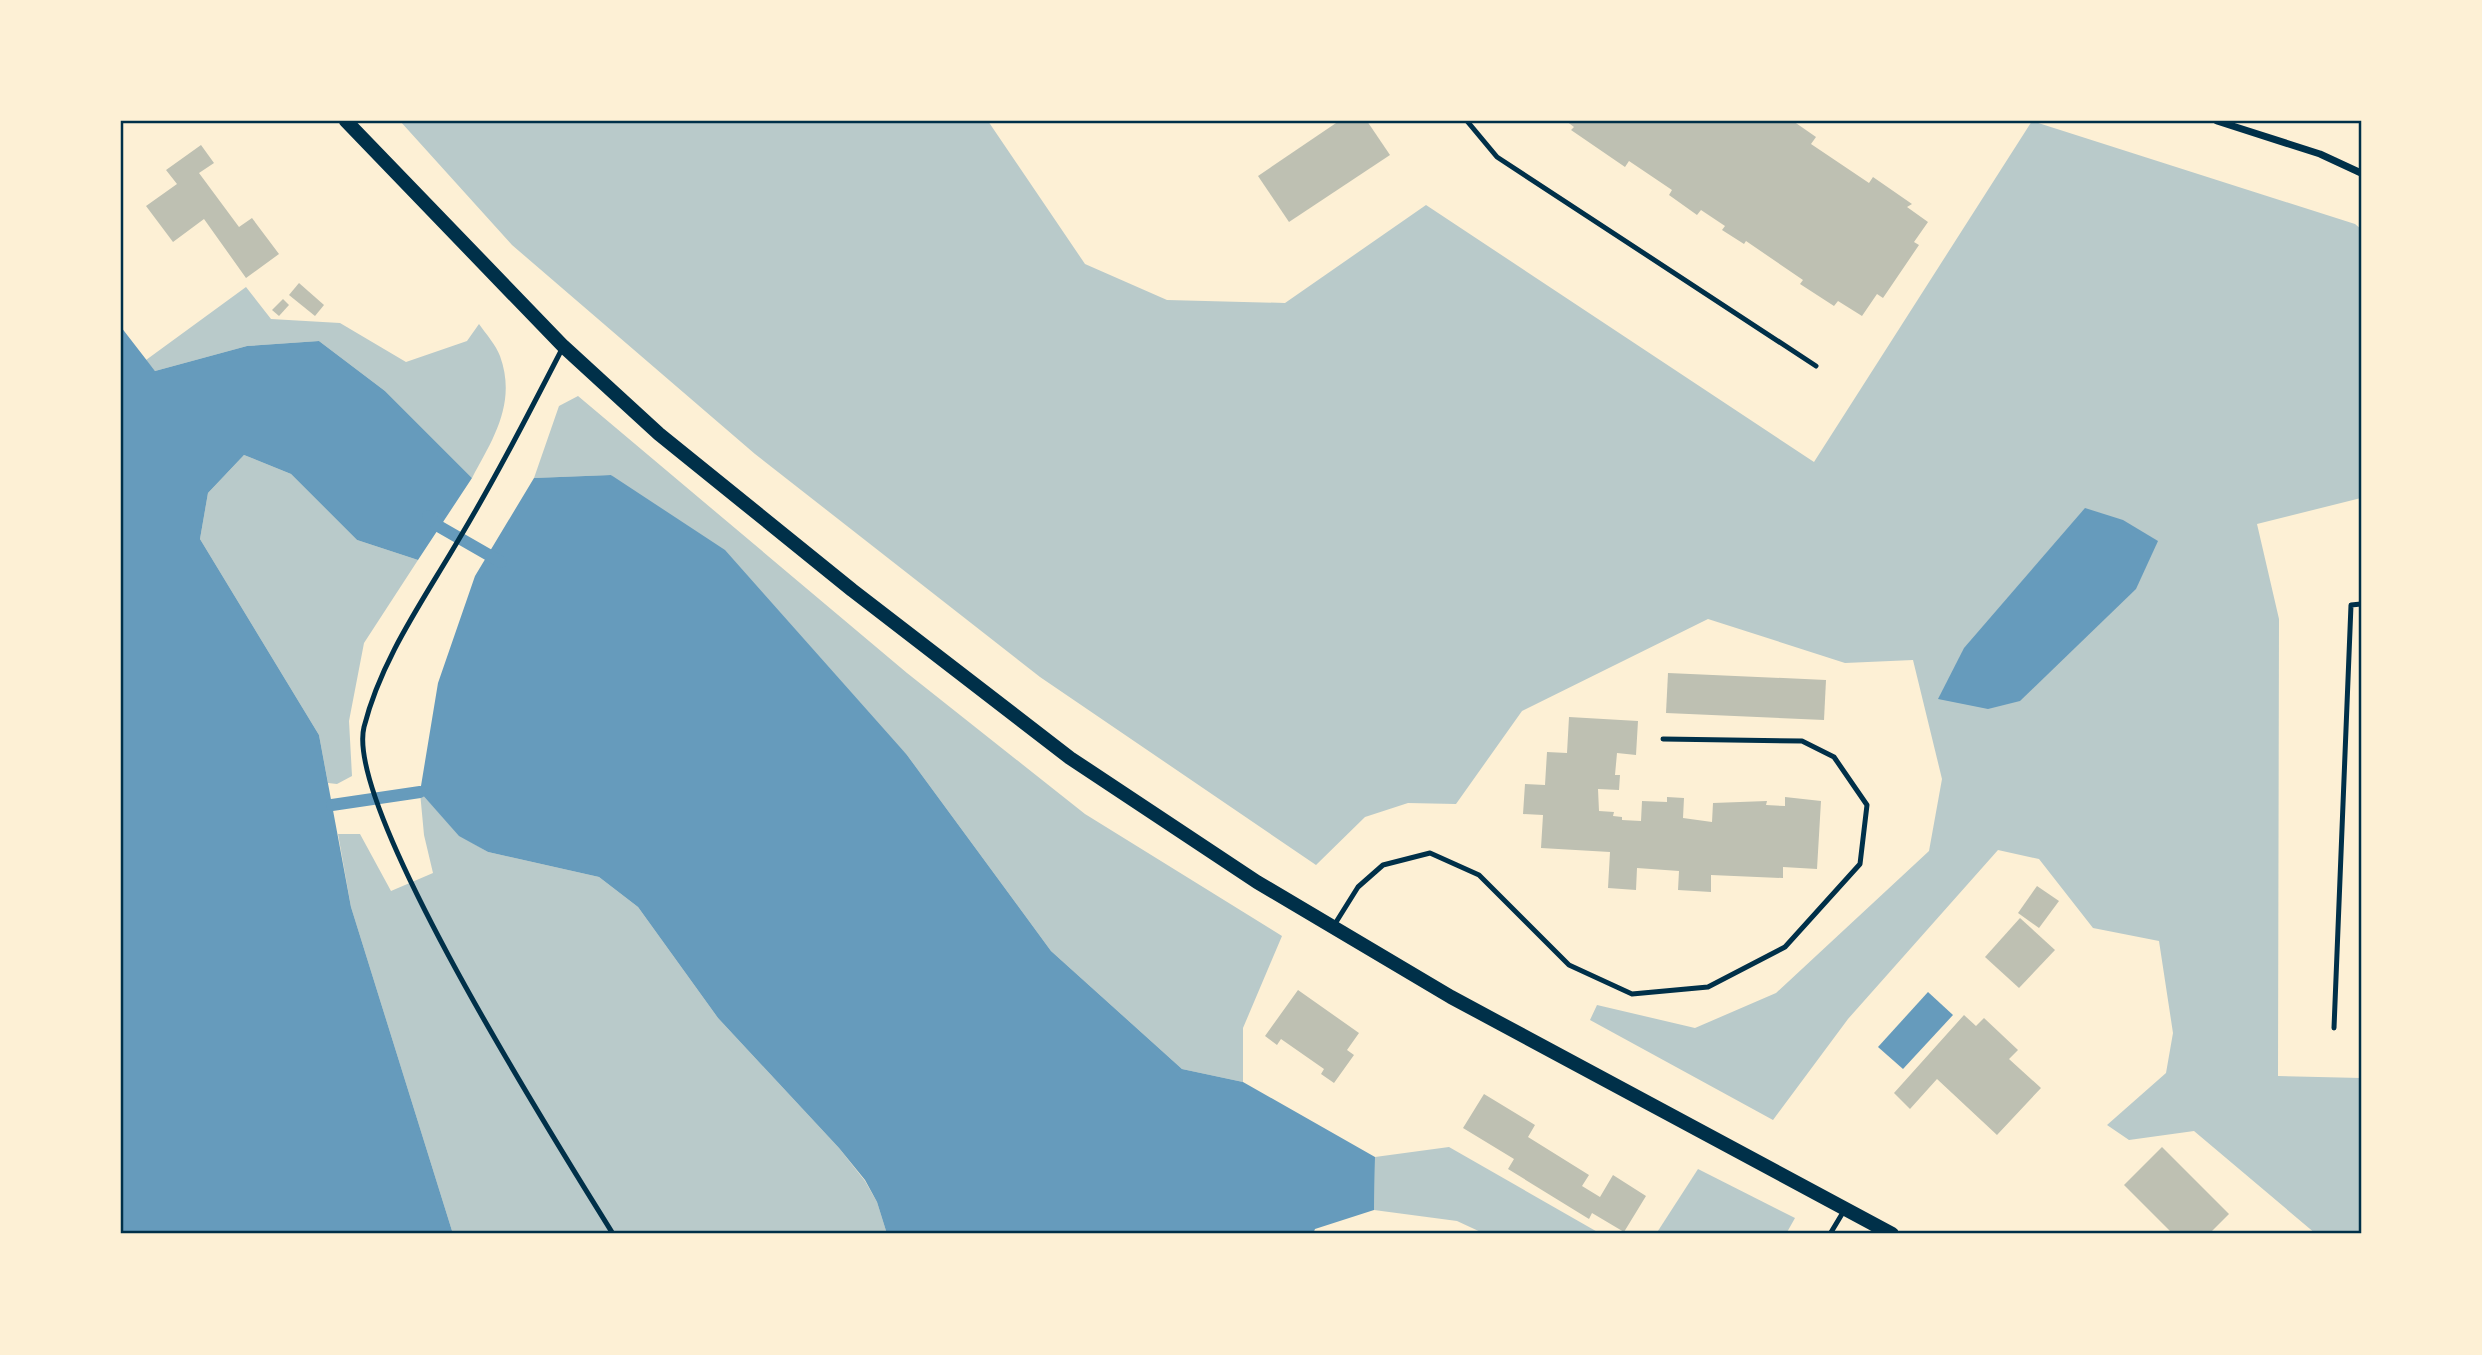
<svg xmlns="http://www.w3.org/2000/svg" width="2482" height="1355" font-family="'DM Sans',sans-serif">
<rect width="100%" height="100%" fill="#fdf0d5"/>
<!-- green -->
<g fill="#b9caca">
<path d="M400,121H988L1085,264L1167,300L1285,303L1426,205L1814,462L2032,121L2355,224L2361,229V498L2257,524L2279,619L2278,1076L2361,1078V1234H2316L2194,1131L2129,1140L2107,1125L2166,1073L2173,1033L2159,941L2093,928L2039,859L1998,850L1848,1019L1773,1120L1590,1020L1597,1005L1695,1028L1776,993L1929,851L1942,779L1913,660L1845,663L1708,619L1522,711L1456,804L1408,803L1365,817L1316,865L1040,677L755,454L512,245Z"/>
<path d="M246,287L271,319L340,323L406,362L467,341L479,324C486,334 496,345 500,356C517,403 493,439 472,478L385,391L319,341L247,346L155,371L146,360Z"/>
<path d="M578,396L907,673L1085,814L1282,936L1243,1028V1082L1182,1069L1051,951L907,755L611,475L534,478L559,406Z"/>
<path d="M244,455L291,474L357,540L418,560L364,643L349,721L352,776L337,784L328,783L319,735L200,539L208,493Z"/>
<path d="M420,792L459,835L488,852L599,877L638,907L718,1018L839,1148L865,1181L877,1202L887,1234H453L351,907L338,834H360L391,891L433,873L424,835Z"/>
<path d="M1449,1147L1601,1234H1485L1457,1221L1374,1210L1375,1157Z"/>
<path d="M1698,1169L1795,1218L1786,1234H1656Z"/>
</g>
<!-- water -->
<g fill="#669bbc">
<path d="M121,327L155,371L247,346L319,341L385,391L472,478L418,560L357,540L291,474L244,455L208,493L200,539L319,735L351,907L453,1234H121Z"/>
<path d="M611,475L725,550L907,755L1051,951L1182,1069L1243,1082L1375,1157L1374,1210L1315,1229L1313,1234H887L877,1202L865,1180L839,1148L718,1018L638,907L599,877L488,852L459,836L420,792L438,683L475,576L534,478Z"/>
<path d="M2085,508L2123,520L2158,541L2136,589L2020,701L1988,709L1938,699L1964,648Z"/>
<path d="M1928,992L1953,1015L1903,1069L1878,1047Z"/>
</g>
<g fill="none" stroke-linecap="round" stroke-linejoin="round">
<!-- stream -->
<g stroke="#669bbc" stroke-width="12">
<path d="M428,516L440,527L501,562"/>
<path d="M332,805L420,792"/>
</g>
</g>
<!-- building -->
<g fill="#bec0b2">
<path d="M1339,121H1367L1390,155L1289,222L1258,176Z"/>
<path d="M1566,121H1793L1816,137L1811,144L1869,183L1873,177L1912,204L1907,207L1928,222L1914,242L1919,245L1883,298L1877,294L1862,316L1838,301L1834,306L1800,284L1803,280L1746,241L1744,244L1722,230L1725,226L1701,210L1697,215L1669,195L1672,190L1629,161L1625,167L1571,130L1574,127Z"/>
<path d="M201,145L214,163L199,173L239,227L252,218L279,254L246,278L204,219L173,242L146,206L177,184L166,170Z"/>
<path d="M299,283L324,305L315,316L289,295Z"/>
<path d="M283,299L289,305L279,316L272,310Z"/>
<path d="M1668,673L1826,680L1824,720L1666,713Z"/>
<path d="M1569,717L1638,721L1636,755L1617,753L1615,775H1620L1619,790L1598,789L1599,811L1614,812L1613,816L1622,817V820L1641,821L1642,801L1667,802V797L1684,798L1683,818L1712,822L1713,803L1767,801L1766,805L1785,806V797L1821,801L1817,869L1783,867V878L1711,875V892L1678,890L1679,871L1637,868L1636,890L1608,888L1610,852L1541,848L1543,815L1523,814L1525,784L1545,785L1547,752L1567,753Z"/>
<path d="M2037,886L2059,901L2039,928L2018,913Z"/>
<path d="M2020,918L2055,950L2019,988L1985,957Z"/>
<path d="M1298,990L1359,1033L1347,1050L1354,1055L1334,1083L1321,1074L1324,1069L1281,1039L1277,1045L1265,1036Z"/>
<path d="M1964,1015L1976,1026L1984,1018L2018,1050L2009,1059L2041,1088L1997,1135L1937,1079L1910,1109L1894,1093Z"/>
<path d="M1484,1094L1535,1125L1528,1137L1589,1175L1582,1186L1600,1197L1613,1175L1646,1196L1624,1232L1592,1213L1589,1219L1508,1169L1514,1159L1463,1128Z"/>
<path d="M2162,1147L2229,1214L2209,1234H2173L2124,1185Z"/>
</g>
<g fill="none" stroke-linecap="round" stroke-linejoin="round">
<!-- service -->
<g stroke="#003049" stroke-width="5">
<path d="M1467,121L1497,157L1816,366"/>
<path d="M562,349C529,413 496,477 459,539C424,599 381,659 364,727C344,809 562,1151 613,1234"/>
<path d="M1333,927L1358,887L1383,865L1430,853L1479,875L1569,965L1632,994L1708,987L1785,947L1860,864L1867,805L1834,757L1802,741L1663,739"/>
<path d="M2334,1028L2351,605L2361,604"/>
<path d="M1830,1234L1845,1209"/>
</g>
<!-- minor -->
<path stroke="#003049" stroke-width="7" d="M2217,121L2320,154L2361,173"/>
<!-- secondary -->
<path stroke="#003049" stroke-width="14" d="M346,121L563,346L659,434L852,590L1070,758L1257,882L1451,997L1892,1234"/>
</g>
<!-- border -->
<rect width="2482" height="1355" fill="none" stroke="#fdf0d5" stroke-width="245"/>
<rect x="122" y="122" width="2238" height="1110" fill="none" stroke="#003049" stroke-width="2.5"/>
</svg>
